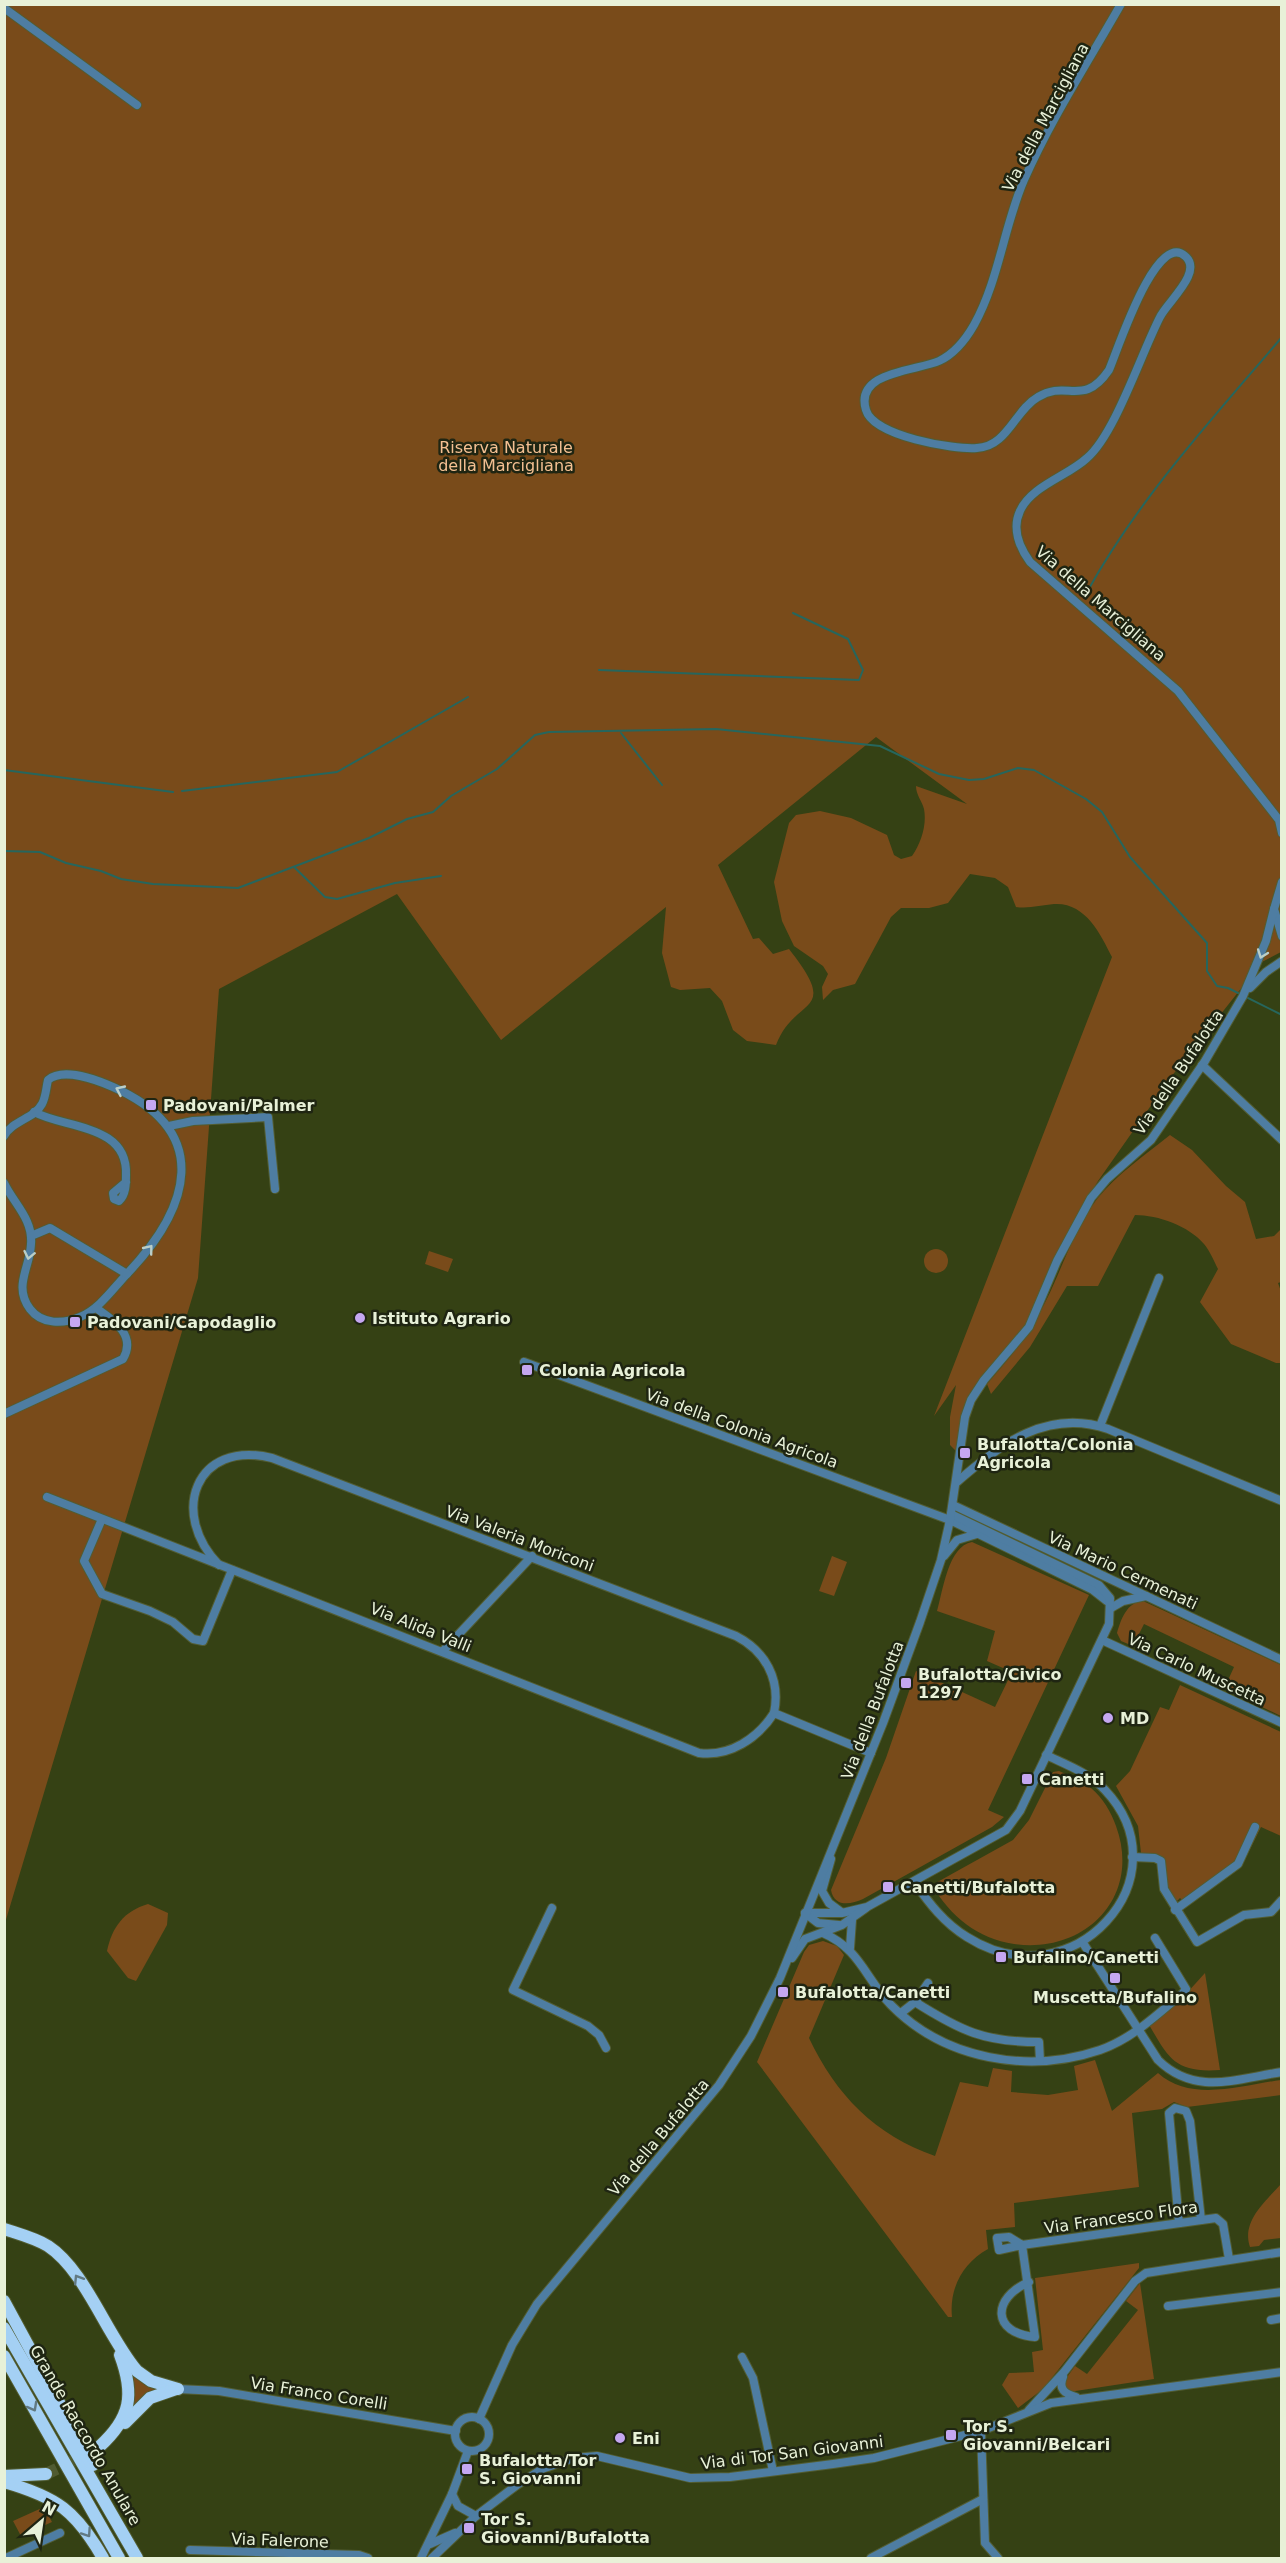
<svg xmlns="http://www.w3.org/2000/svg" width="1286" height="2563" font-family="'DejaVu Sans',sans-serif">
<rect width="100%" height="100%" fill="#354114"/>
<!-- green -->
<g fill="#794b1a">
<path d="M4,5H1282L1281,952L1262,962L1171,1077L1098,1181L1070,1228L1027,1325L970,1394L957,1452L950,1445V1417L956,1385L934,1416L1112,957C1100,933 1085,902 1054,904C1041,905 1029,909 1016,907L1008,887L995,878L970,874L948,903L929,908H901L891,917L855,984L833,990L823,1000L822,987L828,974L823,966L794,946L782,921L774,882L789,823L796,815L820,811L851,818L887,835L894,855L901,859L912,856C921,843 927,825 924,809C922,801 916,795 916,786L967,804L876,737L718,865L753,939L759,938L773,954L789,949C842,1016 795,995 776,1045L747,1041L733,1030L722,1001L710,988L680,990L671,987L662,953L666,907L501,1040L397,894L219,989L198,1278L5,1923Z"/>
<path d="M1170,1135L1192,1150L1226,1186L1245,1202L1256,1239L1274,1236L1281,1229V1282L1278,1283L1282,1294L1281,1363H1276L1231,1344L1200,1302L1218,1269C1214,1261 1210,1251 1204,1244C1189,1226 1158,1215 1135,1215L1098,1286H1067L1030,1347L991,1394L987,1384C1006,1362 1025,1340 1039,1314C1060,1277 1071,1233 1097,1199C1117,1174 1145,1155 1170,1135Z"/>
<circle cx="936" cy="1261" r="12"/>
<path d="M429,1251L453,1259L448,1272L425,1264Z"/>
<path d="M972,1542L1089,1595L988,1810L1004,1817L992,1827L863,1899C850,1905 834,1907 831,1890L886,1758L916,1671L995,1707L1012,1672L987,1661L995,1631L937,1611C943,1591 948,1546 972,1542Z"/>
<path d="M832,1556L847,1562L834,1596L819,1591Z"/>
<path d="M1143,1601L1281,1665V1716L1224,1689L1234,1667L1144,1624L1133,1646L1121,1641L1117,1633C1121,1619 1127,1602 1143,1601Z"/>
<path d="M1180,1685L1281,1732V1836L1261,1827L1241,1867L1186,1904L1180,1898L1173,1905L1163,1886L1165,1859L1157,1854L1141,1853L1138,1826L1116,1786L1130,1771L1160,1707L1169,1710Z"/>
<path d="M1059,1771C1070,1776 1082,1781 1091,1788C1103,1798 1111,1812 1116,1826C1142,1897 1085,1954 1014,1944C978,1939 950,1916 932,1885L1013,1840L1029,1820L1053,1772Z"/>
<path d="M148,1904L168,1913L167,1925L136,1981L128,1978L107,1951C112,1927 124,1911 148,1904Z"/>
<path d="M823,1941L837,1946L844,1955L809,2038C836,2095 875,2135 935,2156L960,2082L988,2087L993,2068L1012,2071L1011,2092L1048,2095L1078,2090L1074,2066L1095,2060L1112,2111L1158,2073C1191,2103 1242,2085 1281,2080V2095L1187,2107L1174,2102L1162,2109L1132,2113L1139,2187L1014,2203L1015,2227L986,2230L988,2249C963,2263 949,2288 952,2317H948L757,2062L804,1952L809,1945Z"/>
<path d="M1205,1973L1220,2070C1175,2073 1169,2059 1148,2023L1176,2005Z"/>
<path d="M1281,2184V2238L1264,2240L1259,2246L1250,2247C1241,2221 1266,2201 1281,2184Z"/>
<path d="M1139,2263V2268L1043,2389L1018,2408L1002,2385L1009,2373L1034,2372L1032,2352L1043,2350L1035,2278Z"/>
<path d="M1140,2283L1154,2379L1069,2392L1065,2387V2380L1075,2366L1087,2374L1138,2310L1126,2301Z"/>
<path d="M133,2373L144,2384L157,2390L131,2411L135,2392Z"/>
<path d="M44,2507L52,2522L21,2536L13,2521Z"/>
</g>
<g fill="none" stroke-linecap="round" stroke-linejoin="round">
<!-- stream -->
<g stroke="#26665d" stroke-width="2">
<path d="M1087,592C1139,498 1213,418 1282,337"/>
<path d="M599,670L859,680L863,670L848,639L793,613"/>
<path d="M621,733L662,785"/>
<path d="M4,770L173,792"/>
<path d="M182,791L337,772L468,697"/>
<path d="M4,851L40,852L66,863L101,871L121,879L153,884L238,888L369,838L407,819L433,812L451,796L497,769L535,735L549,732L716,729L880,746L939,774L969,780L984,779L1018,768L1034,770L1086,799L1102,812L1130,857L1207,943V971L1217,986L1228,988L1282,1015"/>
<path d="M294,867L325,897L337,899L395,883L441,876"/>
</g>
<!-- highway-tunnel -->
<path stroke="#505b31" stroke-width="12" stroke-dasharray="12 6" stroke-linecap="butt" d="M46,2474L88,2454"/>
<defs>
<g id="minor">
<path d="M1121,4C1088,62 1051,119 1024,180C1004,226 999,280 974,325C966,339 954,354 939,361C917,371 854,371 866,410C873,436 954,450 977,448C1007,447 1015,410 1038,397C1067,379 1083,408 1109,370C1117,352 1156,230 1185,256C1204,272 1167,302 1160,317C1141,354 1115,434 1087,458C1068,476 1031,486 1020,511C1012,528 1019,547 1030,562L1178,691L1279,820L1282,833"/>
<path d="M4,8L137,105"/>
<path d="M1282,882L1274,909L1282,936"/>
<path d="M1250,988L1266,972L1282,961"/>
<path d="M1202,1065L1282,1140"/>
<path d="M34,1112C66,1129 128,1124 126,1175C126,1184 126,1195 119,1201L114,1199L113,1193L126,1182"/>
<path d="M169,1126L193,1121L268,1117L275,1189"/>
<path d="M4,1136C13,1120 34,1119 42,1104C46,1097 46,1088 48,1080C63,1067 97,1080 113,1087C214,1132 190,1208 126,1275C112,1290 99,1309 80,1317C64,1324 42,1325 30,1309C13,1286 30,1268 31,1244C33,1219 14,1204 4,1183"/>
<path d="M31,1236L50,1228L127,1274"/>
<path d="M524,1362L950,1520L1093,1590L1107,1601"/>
<path d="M4,1414L123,1359C137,1335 113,1320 96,1308"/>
<path d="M1100,1426L1159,1278"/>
<path d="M957,1482C1000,1444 1048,1408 1108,1429L1282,1501"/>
<path d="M47,1497L699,1753C730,1757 758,1738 774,1713"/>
<path d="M953,1505L1282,1660"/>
<path d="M102,1519L84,1561L102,1594L150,1611L173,1622L193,1639L203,1641L232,1570"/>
<path d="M944,1556L957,1540L977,1534"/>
<path d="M219,1565C169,1514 195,1439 272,1458L736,1636C765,1651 781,1679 774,1713L871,1753"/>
<path d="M1111,1608L1123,1601L1146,1596"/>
<path d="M1102,1640L1282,1723"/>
<path d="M443,1651L532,1556"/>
<path d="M1132,1857L1155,1858L1161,1861L1164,1889L1197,1942L1244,1915L1271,1912L1282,1900"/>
<path d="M831,1859L822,1891L829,1903L841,1912"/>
<path d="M914,1882C929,1903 944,1923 967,1937C1073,2004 1187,1877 1105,1790C1089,1773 1067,1765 1046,1755"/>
<path d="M552,1908L513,1990L588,2026L599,2035L606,2048"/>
<path d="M1175,1910L1238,1864L1255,1827"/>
<path d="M805,1913H842L867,1907L1006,1830L1020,1811L1109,1624L1110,1598L1099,1585L951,1514"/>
<path d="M805,1913L818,1923L839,1925"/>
<path d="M823,1933C860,1949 865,1978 891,2005C945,2060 1029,2074 1100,2050C1132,2039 1158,2014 1183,1993L1186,1989L1155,1938"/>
<path d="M1083,1943L1158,2060C1195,2096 1235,2079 1282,2072"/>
<path d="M850,1948L852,1920"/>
<path d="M792,1958L805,1939L842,1925L866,1908"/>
<path d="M915,2002C961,2031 984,2042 1039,2042L1040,2061"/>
<path d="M901,2013L915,2002L928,1983"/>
<path d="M1179,2223L1169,2113L1175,2108L1186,2111L1190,2121L1201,2220"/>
<path d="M1029,2282C992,2298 991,2333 1035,2337L1022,2245L1009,2237L997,2238L999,2250L1022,2245L1216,2218L1223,2224L1229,2259"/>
<path d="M1168,2306L1282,2292"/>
<path d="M1271,2320L1282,2318"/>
<path d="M742,2357L753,2378L773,2471"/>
<path d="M1063,2377C1058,2389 1065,2394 1076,2397"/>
<path d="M178,2389L219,2391L456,2431"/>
<path d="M1029,2410L1064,2372L1135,2281L1146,2273L1282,2252"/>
<circle cx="472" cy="2434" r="17"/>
<path d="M479,2419L512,2345L537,2304L719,2085L751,2036L780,1978L883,1723L920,1622L941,1560L950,1520L965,1417L971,1400L984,1380L1029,1327L1057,1261L1091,1198L1107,1179L1151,1140L1205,1061L1243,996L1266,941L1274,909"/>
<path d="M981,2431L985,2543L998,2558"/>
<path d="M452,2494L458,2506L476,2516"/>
<path d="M430,2544L455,2533"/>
<path d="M190,2550L359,2555L368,2558"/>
<path d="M6,2558L60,2533"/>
<path d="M421,2558L452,2494L468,2451"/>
<path d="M432,2558L476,2516L517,2485L542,2469L574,2458L597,2456L690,2478L730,2477L833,2464L874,2458L981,2431L1051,2403L1282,2372"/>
<path d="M871,2558L983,2499"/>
</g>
<g id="highway">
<path d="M4,2229C19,2234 35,2238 48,2246C85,2270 107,2336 137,2371L151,2381L178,2389"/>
<path d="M4,2301L93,2465"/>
<path d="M4,2328L137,2558"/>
<path d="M4,2356L119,2558"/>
<path d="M125,2423L150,2398L176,2389"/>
<path d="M99,2447C131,2418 135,2395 120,2355"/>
<path d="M4,2476L46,2474"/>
<path d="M4,2482C57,2497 76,2511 103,2558"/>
</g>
</defs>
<!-- minor casing -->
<use href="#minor" stroke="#525d33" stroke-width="10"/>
<!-- highway casing -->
<use href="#highway" stroke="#525d33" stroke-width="14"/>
<!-- minor -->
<use href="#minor" stroke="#4e7da2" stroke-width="8"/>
<!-- highway -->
<use href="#highway" stroke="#a4d0f4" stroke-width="12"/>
</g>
<!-- one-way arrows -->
<defs><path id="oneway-chevron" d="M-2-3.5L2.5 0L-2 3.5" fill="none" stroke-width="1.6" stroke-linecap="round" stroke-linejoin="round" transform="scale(1.5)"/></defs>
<g stroke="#bacec8">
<use href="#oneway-chevron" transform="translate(1262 954) rotate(110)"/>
<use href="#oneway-chevron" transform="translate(120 1090) rotate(-155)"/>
<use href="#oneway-chevron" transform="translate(149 1249) rotate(-51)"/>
<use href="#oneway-chevron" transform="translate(29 1255) rotate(102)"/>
</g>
<g stroke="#627a83">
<use href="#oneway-chevron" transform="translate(78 2279) rotate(-122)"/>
<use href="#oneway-chevron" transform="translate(33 2407) rotate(61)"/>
<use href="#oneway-chevron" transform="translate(87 2533) rotate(56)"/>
</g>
<!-- markers -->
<g fill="#c5a7f1" stroke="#1f2512" stroke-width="2">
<rect x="145" y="1099" width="12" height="12" rx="3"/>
<circle cx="360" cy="1318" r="6"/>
<rect x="69" y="1316" width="12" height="12" rx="3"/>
<rect x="521" y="1364" width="12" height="12" rx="3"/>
<rect x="959" y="1447" width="12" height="12" rx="3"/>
<rect x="900" y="1677" width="12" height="12" rx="3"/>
<circle cx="1108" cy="1718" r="6"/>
<rect x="1021" y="1773" width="12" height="12" rx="3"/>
<rect x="882" y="1881" width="12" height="12" rx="3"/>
<rect x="995" y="1951" width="12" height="12" rx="3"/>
<rect x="1109" y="1972" width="12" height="12" rx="3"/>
<rect x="777" y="1986" width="12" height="12" rx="3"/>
<rect x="945" y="2429" width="12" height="12" rx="3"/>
<circle cx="620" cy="2438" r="6"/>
<rect x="461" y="2463" width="12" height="12" rx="3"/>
<rect x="463" y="2522" width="12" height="12" rx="3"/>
</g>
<g text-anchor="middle" stroke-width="5" stroke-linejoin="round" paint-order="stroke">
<!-- street labels -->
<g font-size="16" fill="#e8f1d8" stroke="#1f2512">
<text transform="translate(1045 117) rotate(-62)" y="6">Via della Marcigliana</text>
<text transform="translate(1101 603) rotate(41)" y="6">Via della Marcigliana</text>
<text transform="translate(1178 1072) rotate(-56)" y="6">Via della Bufalotta</text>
<text transform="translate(742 1428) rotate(20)" y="6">Via della Colonia Agricola</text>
<text transform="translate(520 1538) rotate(21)" y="6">Via Valeria Moriconi</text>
<text transform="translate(1123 1570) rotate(25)" y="6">Via Mario Cermenati</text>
<text transform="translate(421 1627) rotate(22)" y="6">Via Alida Valli</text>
<text transform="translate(1197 1669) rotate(25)" y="6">Via Carlo Muscetta</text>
<text transform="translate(872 1710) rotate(-69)" y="6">Via della Bufalotta</text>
<text transform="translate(658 2137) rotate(-50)" y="6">Via della Bufalotta</text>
<text transform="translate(1121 2217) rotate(-8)" y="6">Via Francesco Flora</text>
<text transform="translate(319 2393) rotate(9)" y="6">Via Franco Corelli</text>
<text transform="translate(86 2435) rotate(60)" y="6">Grande Raccordo Anulare</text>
<text transform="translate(792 2452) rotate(-7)" y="6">Via di Tor San Giovanni</text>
<text transform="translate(280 2540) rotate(2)" y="6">Via Falerone</text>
</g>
<!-- park labels -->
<g font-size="16" fill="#f4c092" stroke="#1f2512">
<text x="506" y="453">Riserva Naturale<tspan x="506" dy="18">della Marcigliana</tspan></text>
</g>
<!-- poi labels -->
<g font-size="16" font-weight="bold" fill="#e8f1d8" stroke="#1f2512" text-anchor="start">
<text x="163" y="1111">Padovani/Palmer</text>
<text x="372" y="1324">Istituto Agrario</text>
<text x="87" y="1328">Padovani/Capodaglio</text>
<text x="539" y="1376">Colonia Agricola</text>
<text x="977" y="1450">Bufalotta/Colonia<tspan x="977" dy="18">Agricola</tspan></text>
<text x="918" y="1680">Bufalotta/Civico<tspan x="918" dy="18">1297</tspan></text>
<text x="1120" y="1724">MD</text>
<text x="1039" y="1785">Canetti</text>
<text x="900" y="1893">Canetti/Bufalotta</text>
<text x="1013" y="1963">Bufalino/Canetti</text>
<text x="795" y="1998">Bufalotta/Canetti</text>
<text x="1115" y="2003" text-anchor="middle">Muscetta/Bufalino</text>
<text x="963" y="2432">Tor S.<tspan x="963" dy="18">Giovanni/Belcari</tspan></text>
<text x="632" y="2444">Eni</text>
<text x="479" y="2466">Bufalotta/Tor<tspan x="479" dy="18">S. Giovanni</tspan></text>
<text x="481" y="2525">Tor S.<tspan x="481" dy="18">Giovanni/Bufalotta</tspan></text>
</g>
</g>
<!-- border -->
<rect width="1286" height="2563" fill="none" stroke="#e8f1d8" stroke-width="12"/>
<!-- north arrow -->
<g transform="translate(42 2521) rotate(29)" stroke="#1f2512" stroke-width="4.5" paint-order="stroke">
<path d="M0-4.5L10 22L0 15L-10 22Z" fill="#e8f1d8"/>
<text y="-9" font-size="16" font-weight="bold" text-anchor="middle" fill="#e8f1d8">N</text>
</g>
</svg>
